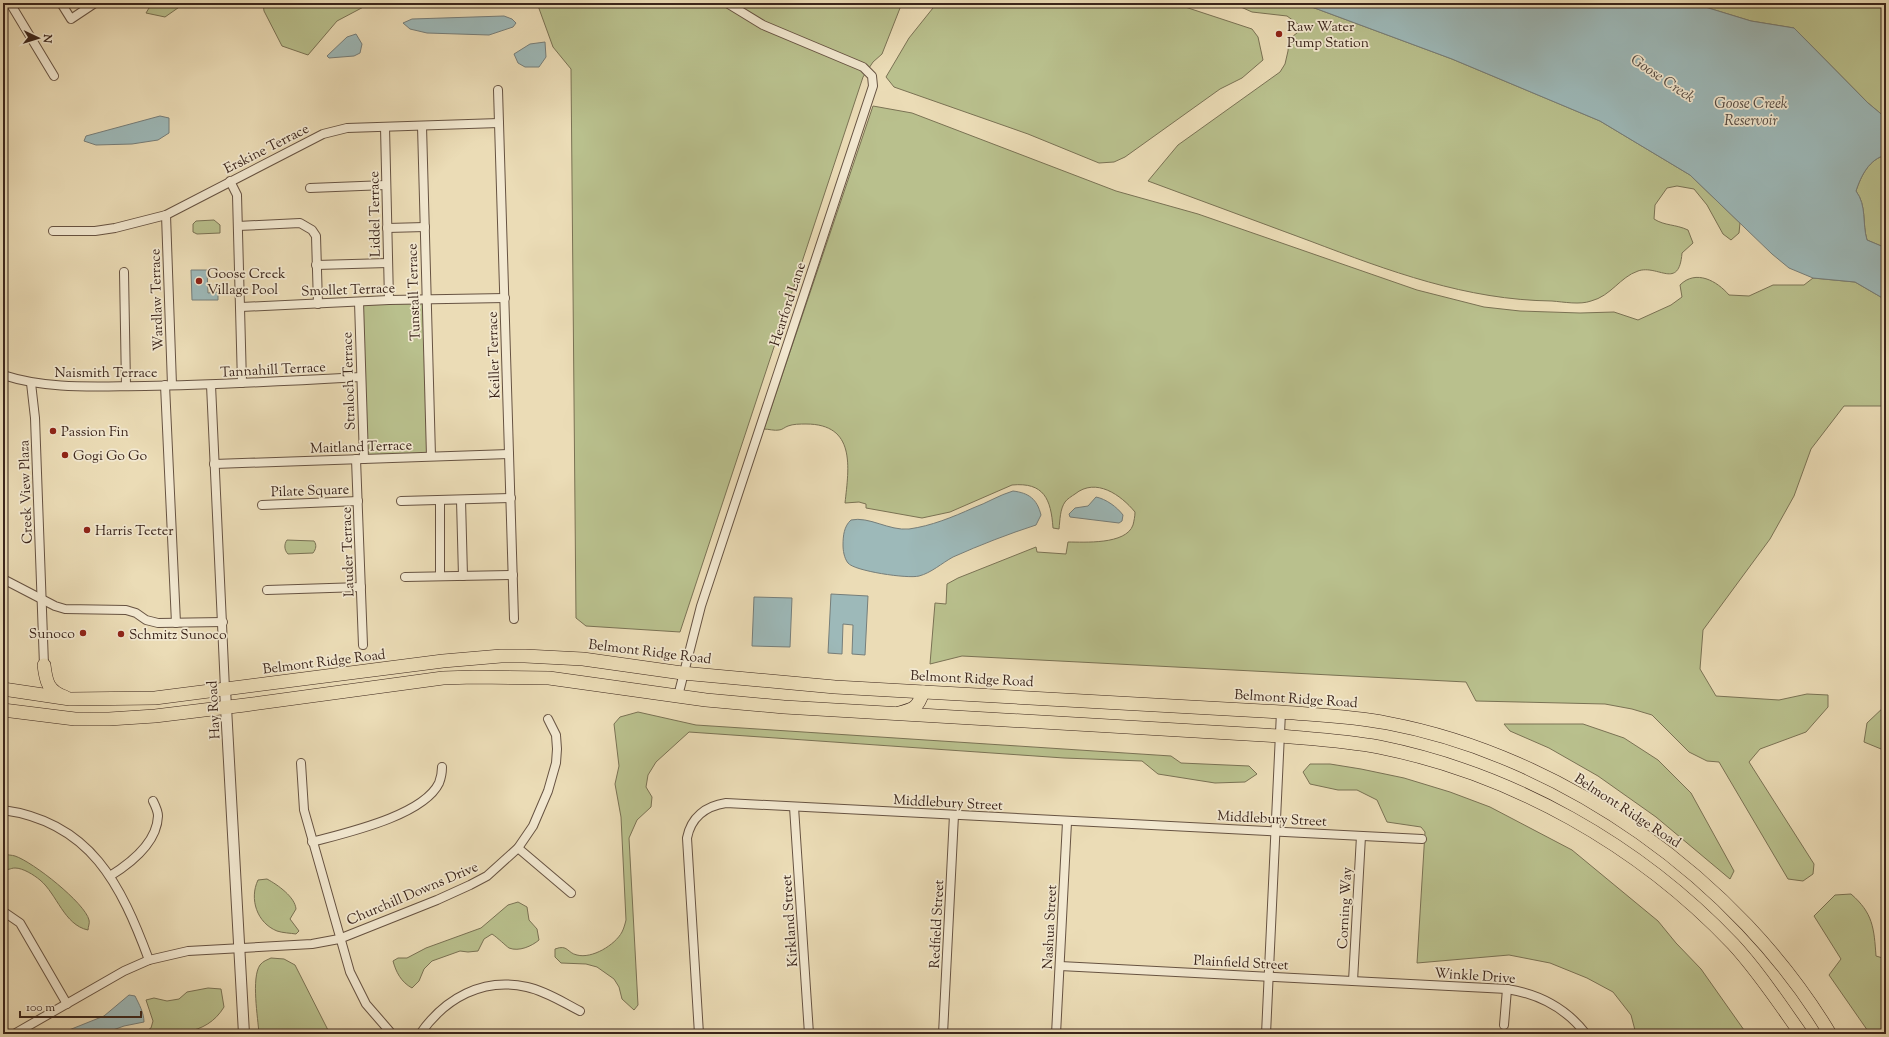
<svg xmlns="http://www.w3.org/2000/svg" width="1889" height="1037" font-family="'Sorts Mill Goudy',serif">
<rect width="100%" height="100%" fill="#ebdcb6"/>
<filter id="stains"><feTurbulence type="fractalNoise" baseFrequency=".005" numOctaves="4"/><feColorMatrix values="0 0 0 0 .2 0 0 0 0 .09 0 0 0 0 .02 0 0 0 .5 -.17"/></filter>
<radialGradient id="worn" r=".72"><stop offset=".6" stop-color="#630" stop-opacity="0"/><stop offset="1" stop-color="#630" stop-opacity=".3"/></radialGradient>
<!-- green -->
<g fill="#b9c08d" stroke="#7a7254">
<path d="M152,3H185L165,17L146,13Z"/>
<path d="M263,3H371L337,21L308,55L282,46L264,11Z"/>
<path d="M537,3H902L882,54L873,62L863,77L680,632L586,626L576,618L571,69L553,47Z"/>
<path d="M937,3H1173L1252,29L1258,37L1263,60L1242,78L1220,89L1125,157L1114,162L1099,163L1028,134L894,87L886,77L909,38Z"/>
<path d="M1232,3H1301L1452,59L1600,121L1690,175L1740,223L1739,233L1731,240L1723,234L1707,205L1694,189L1677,186L1667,188L1655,205L1654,219C1665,226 1675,224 1688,230L1693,243L1682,253C1679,291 1658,264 1638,271C1620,277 1611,296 1591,301C1580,305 1564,302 1552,301C1466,300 1389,271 1310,241C1256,221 1202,201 1148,181L1178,145L1280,72L1285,64L1288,51L1289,39L1297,33L1302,27L1287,16L1252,12Z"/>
<path d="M1692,3H1886V118L1868,103L1794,28L1751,21Z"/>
<path d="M873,106L912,113L1116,191L1198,214L1417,290L1484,307L1520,311L1580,313L1614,312L1638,320L1671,305L1682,297L1680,285C1696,269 1717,281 1729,295L1749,296L1773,285H1804L1813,278L1855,282L1886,300V406H1844L1811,449L1794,496L1770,539L1703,630L1700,669L1716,696L1779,700L1807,694L1828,695V707L1806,732L1760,749L1749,762L1814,864L1813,874L1803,881L1788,879L1719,762L1707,761L1689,752L1652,715L1632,709L1605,704L1476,701L1466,682L962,656L930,664L935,603L946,604L947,584L958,578L1036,547L1037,552L1066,554L1068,542C1084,542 1126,545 1133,525C1134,521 1135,516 1135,512C1121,495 1096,477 1075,494C1072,496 1067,499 1065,502C1060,509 1060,520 1059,529L1053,528C1051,499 1044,482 1012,485L950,512L922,518L866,508V504L859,502L845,503C849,467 856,424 806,424C800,424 793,424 788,426C785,427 782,430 779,430C775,431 768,429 764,429Z"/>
<path d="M1886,155V248L1867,240C1862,223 1867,206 1856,191C1861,176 1869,159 1886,155Z"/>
<path d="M214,220L220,225V233L197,234L193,232V224L196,221Z"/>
<path d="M427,299L431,456L364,459L359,302Z"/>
<path d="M287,540L314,541C317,545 316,549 313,553L288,554C284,550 284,544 287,540Z"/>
<path d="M1886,705V751L1864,742L1867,723Z"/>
<path d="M638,712L696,725L1171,756L1181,763L1249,766L1257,774L1245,782L1215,783L1158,774L1142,761L1064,758L689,732L656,762L648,775L646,787L652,797L651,807L637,820L629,838L638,1005L634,1010L622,999L619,987L614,979L597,967L586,964L561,963L555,957V949C568,944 567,953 577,955C592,959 615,945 622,932C624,928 625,924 626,920L621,817L615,784L619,766L614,724L620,717Z"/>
<path d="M1504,724H1583L1624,738L1658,760L1691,793L1734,871L1730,879L1656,817L1598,776L1549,748L1510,731Z"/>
<path d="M1310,764H1330L1361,769L1404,778L1450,792L1490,807L1572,850L1658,921L1676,943L1701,969L1744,1030L1741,1034H1636L1631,1015L1613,992L1587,978L1550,963L1509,955L1417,963L1425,832L1421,827L1387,822L1377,800L1357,790H1338L1310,784L1303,772Z"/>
<path d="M3,854C7,855 12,855 15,856C33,862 85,903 89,920C90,923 88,927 88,930C64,925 57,894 40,880C34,875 23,868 15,868C10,868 8,871 3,869Z"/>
<path d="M267,879C278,885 295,897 296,909L290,919L299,931L296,934C290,933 283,933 277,931C257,923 249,899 258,880Z"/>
<path d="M1851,894C1873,913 1874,928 1876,956L1886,959V1034H1870L1829,975L1841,959L1814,916L1835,895Z"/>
<path d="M518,902L527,907L529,920L537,929L539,940C532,946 519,952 509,948C506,946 498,938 492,934L484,939L478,951L468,952L460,951L432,961L424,969L419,981L412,988C401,982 396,972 393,961L398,958H407L426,948L481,928L508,905Z"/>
<path d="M271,958L284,959L295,965L330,1034H259C258,1018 251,978 260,965C263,961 267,960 271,958Z"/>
<path d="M208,988L221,989L224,1007C206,1037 172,1034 141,1034L151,1028L153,1021L146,1000L154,998L167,1001L179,999L187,992Z"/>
</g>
<!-- water -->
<g fill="#9db9b9" stroke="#767e7a">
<path d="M1301,3H1692L1751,21L1794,28L1868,103L1886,118V155C1869,159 1861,176 1856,191C1867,206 1862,223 1867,240L1886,248V300L1855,282L1813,278L1789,268L1772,254L1690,175L1600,121L1452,59Z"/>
<path d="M504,16L512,19L516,23L513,27L489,35L427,33L410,29L403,23L412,19Z"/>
<path d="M356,34L362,44L360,53L354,56L329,58L327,56L347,37Z"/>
<path d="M545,42L546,57L539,67H525L518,63L514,54L530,44Z"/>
<path d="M160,116L169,118V133L158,140L132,144L96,145L84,141L86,136Z"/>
<path d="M191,270H207L208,293L218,292V300H192Z"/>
<path d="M1013,491C1029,493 1037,499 1041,515L1036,525C1008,534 980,545 953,557C942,563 931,573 919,576C908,579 854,571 848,563C844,558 843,550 843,545C843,536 844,526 851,520C869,516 889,531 909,529C931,526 953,517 973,508C987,503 999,495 1013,491Z"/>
<path d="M1096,497C1106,499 1117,507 1123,515L1122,521L1119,523L1070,517L1069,514L1075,508L1088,506Z"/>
<path d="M831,594L868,596L865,655L852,654L853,625L843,624L842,654L828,653Z"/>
<path d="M754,597L792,598L790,647L752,646Z"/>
<path d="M129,995L135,996C139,1004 144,1013 144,1022L124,1026L102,1034H59L104,1016Z"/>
</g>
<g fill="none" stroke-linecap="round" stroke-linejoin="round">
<defs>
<g id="minor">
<path d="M10,3L54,76"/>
<path d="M61,3L71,19L95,3"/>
<path d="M498,90L514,619"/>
<path d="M422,126L431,456"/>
<path d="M385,127L389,300"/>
<path d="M230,181L237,195L242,383"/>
<path d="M310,188L386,185"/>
<path d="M166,215L172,385"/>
<path d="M238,226L300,223L312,230L316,236L318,304"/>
<path d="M387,228L425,227"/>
<path d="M53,231H95L115,228L166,215L323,134L347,128L499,123"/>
<path d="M316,265L388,263"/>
<path d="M124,272L126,386"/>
<path d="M359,302L364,459"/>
<path d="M241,307L389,300L505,298"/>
<path d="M3,375C49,390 97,386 145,386C217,385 288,381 360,377"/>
<path d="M31,383L35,418L44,665"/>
<path d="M165,385L176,623"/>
<path d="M211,385L225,689"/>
<path d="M356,459L363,645"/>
<path d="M214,464L509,454"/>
<path d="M461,500L463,576"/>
<path d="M401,501L511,498"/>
<path d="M440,501V576"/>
<path d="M262,505L358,501"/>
<path d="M405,577L513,575"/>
<path d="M3,579L55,606L65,609L126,610L136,613L146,620L158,623L223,622"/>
<path d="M267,590L361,587"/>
<path d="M678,696L701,606L873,86L872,76L863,67L763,25L727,3"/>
<path d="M301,763L304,810L350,972L366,1004L392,1034"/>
<path d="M794,807L809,1034"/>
<path d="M3,810C91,822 121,885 149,960"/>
<path d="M312,842C345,833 423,816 439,783C441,778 442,773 442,767"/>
<path d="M518,848L571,893"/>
<path d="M110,876C131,863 157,843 158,816C158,811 155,805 153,801"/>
<path d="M4,912L20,923L67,1004"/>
<path d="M1060,966L1507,989C1539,994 1566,1008 1586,1034"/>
<path d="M1353,981L1361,836"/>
<path d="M1504,1025L1507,989"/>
<path d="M14,1034L124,971L149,960L188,951L312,944L339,939L437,900L470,885L487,876L518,848L533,826L548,791L556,763L557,749L556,735L548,719"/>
<path d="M420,1034C445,998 483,977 527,987C546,991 564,1003 580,1011"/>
<path d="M699,1034L687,838C691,817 706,806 726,803L1422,839"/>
<path d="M943,1034L954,815"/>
<path d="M1056,1034L1067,822"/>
<path d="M1266,1034L1281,712"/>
</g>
<path id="tertiary" d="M225,689L244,1034"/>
<g id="primary">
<path d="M44,665C46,682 48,691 65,697"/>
<path d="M3,689L70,699L155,698L443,661L501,656H525L583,659L682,673L835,687L1281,712C1317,715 1352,716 1387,723C1564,756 1738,880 1830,1034"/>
<path d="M3,710L75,719H109L155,716L245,705L443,678L474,677L549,678L706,700L784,707L1280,736C1313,739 1347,741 1379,747C1513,774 1639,845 1733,944C1758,971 1779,1003 1801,1034"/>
<path d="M899,713C915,709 918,707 923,692"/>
</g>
</defs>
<!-- minor casing -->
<use href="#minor" stroke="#675342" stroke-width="10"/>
<!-- tertiary casing -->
<use href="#tertiary" stroke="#675342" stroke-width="12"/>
<!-- primary casing -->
<use href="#primary" stroke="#3b251b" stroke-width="14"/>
<!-- minor -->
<use href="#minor" stroke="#f2e8d0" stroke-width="8"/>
<!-- tertiary -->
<use href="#tertiary" stroke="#f2e8d0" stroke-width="10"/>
<!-- primary -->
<use href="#primary" stroke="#ebdcb6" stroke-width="13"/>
</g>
<!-- markers -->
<g fill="#8f2418" stroke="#f2e8d0" stroke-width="1.5">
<circle cx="1279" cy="34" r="4"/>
<circle cx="199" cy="281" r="4"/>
<circle cx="53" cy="431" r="4"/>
<circle cx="65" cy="455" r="4"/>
<circle cx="87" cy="530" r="4"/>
<circle cx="83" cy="633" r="4"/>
<circle cx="121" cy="634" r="4"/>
</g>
<g text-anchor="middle" stroke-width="3.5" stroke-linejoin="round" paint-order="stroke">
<!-- poi labels -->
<g font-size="14" fill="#3b251b" stroke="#f2e8d0" text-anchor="start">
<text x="1287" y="31">Raw Water<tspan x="1287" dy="16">Pump Station</tspan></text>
<text x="207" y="278">Goose Creek<tspan x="207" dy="16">Village Pool</tspan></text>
<text x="61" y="436">Passion Fin</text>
<text x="73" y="460">Gogi Go Go</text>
<text x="95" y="535">Harris Teeter</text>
<text x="75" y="638" text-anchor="end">Sunoco</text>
<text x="129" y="639">Schmitz Sunoco</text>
</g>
<!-- street labels -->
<g font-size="14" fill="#3b251b" stroke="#f2e8d0">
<text transform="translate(266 148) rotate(-27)" y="5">Erskine Terrace</text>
<text transform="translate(374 214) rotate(-91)" y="5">Liddel Terrace</text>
<text transform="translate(348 289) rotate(-2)" y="5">Smollet Terrace</text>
<text transform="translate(413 292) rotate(-92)" y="5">Tunstall Terrace</text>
<text transform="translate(156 300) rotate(-92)" y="5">Wardlaw Terrace</text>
<text transform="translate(787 304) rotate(-72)" y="5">Hearford Lane</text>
<text transform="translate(493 355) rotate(-92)" y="5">Keiller Terrace</text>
<text transform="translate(273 369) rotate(-3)" y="5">Tannahill Terrace</text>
<text x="106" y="377">Naismith Terrace</text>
<text transform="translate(348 381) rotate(-92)" y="5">Straloch Terrace</text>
<text transform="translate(361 446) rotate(-2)" y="5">Maitland Terrace</text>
<text transform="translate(310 490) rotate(-2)" y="5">Pilate Square</text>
<text transform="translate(25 492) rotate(-92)" y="5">Creek View Plaza</text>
<text transform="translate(347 552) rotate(-92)" y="5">Lauder Terrace</text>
<text transform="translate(650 651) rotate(7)" y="5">Belmont Ridge Road</text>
<text transform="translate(324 661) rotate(-7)" y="5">Belmont Ridge Road</text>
<text transform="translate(972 678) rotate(3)" y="5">Belmont Ridge Road</text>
<text transform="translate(1296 698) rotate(4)" y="5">Belmont Ridge Road</text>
<text transform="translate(213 710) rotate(-93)" y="5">Hay Road</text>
<text transform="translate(948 802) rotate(3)" y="5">Middlebury Street</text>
<text transform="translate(1628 810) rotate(33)" y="5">Belmont Ridge Road</text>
<text transform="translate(1272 818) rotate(3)" y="5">Middlebury Street</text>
<text transform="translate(412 893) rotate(-23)" y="5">Churchill Downs Drive</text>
<text transform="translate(1344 908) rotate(-87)" y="5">Corning Way</text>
<text transform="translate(789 921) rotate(-94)" y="5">Kirkland Street</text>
<text transform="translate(936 924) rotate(-87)" y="5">Redfield Street</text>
<text transform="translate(1049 927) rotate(-87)" y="5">Nashua Street</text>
<text transform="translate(1241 962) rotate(3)" y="5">Plainfield Street</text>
<text transform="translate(1475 975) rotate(4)" y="5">Winkle Drive</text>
</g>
<!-- water labels -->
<g font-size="15" font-style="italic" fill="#544a42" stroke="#f2e8d0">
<text transform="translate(1663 78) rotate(34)" y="5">Goose Creek</text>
<text x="1751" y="108">Goose Creek<tspan x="1751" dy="17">Reservoir</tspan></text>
</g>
</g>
<!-- margin -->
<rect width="1889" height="1037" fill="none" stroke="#ebdcb6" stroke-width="16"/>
<rect x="4" y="4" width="1881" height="1029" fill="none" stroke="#3b251b" stroke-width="2"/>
<rect x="8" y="8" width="1873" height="1021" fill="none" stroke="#3b251b"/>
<!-- north arrow -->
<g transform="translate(38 38) rotate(94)" stroke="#f2e8d0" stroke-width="3" paint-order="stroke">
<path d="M0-3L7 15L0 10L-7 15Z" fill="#3b251b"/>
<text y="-6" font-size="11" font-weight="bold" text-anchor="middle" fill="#3b251b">N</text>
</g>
<!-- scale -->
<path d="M20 1011v6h121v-6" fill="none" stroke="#3b251b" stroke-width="2"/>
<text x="26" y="1011" font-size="12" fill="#3b251b" stroke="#f2e8d0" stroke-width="3" paint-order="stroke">100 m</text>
<rect width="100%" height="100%" filter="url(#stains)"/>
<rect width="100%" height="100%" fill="url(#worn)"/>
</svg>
